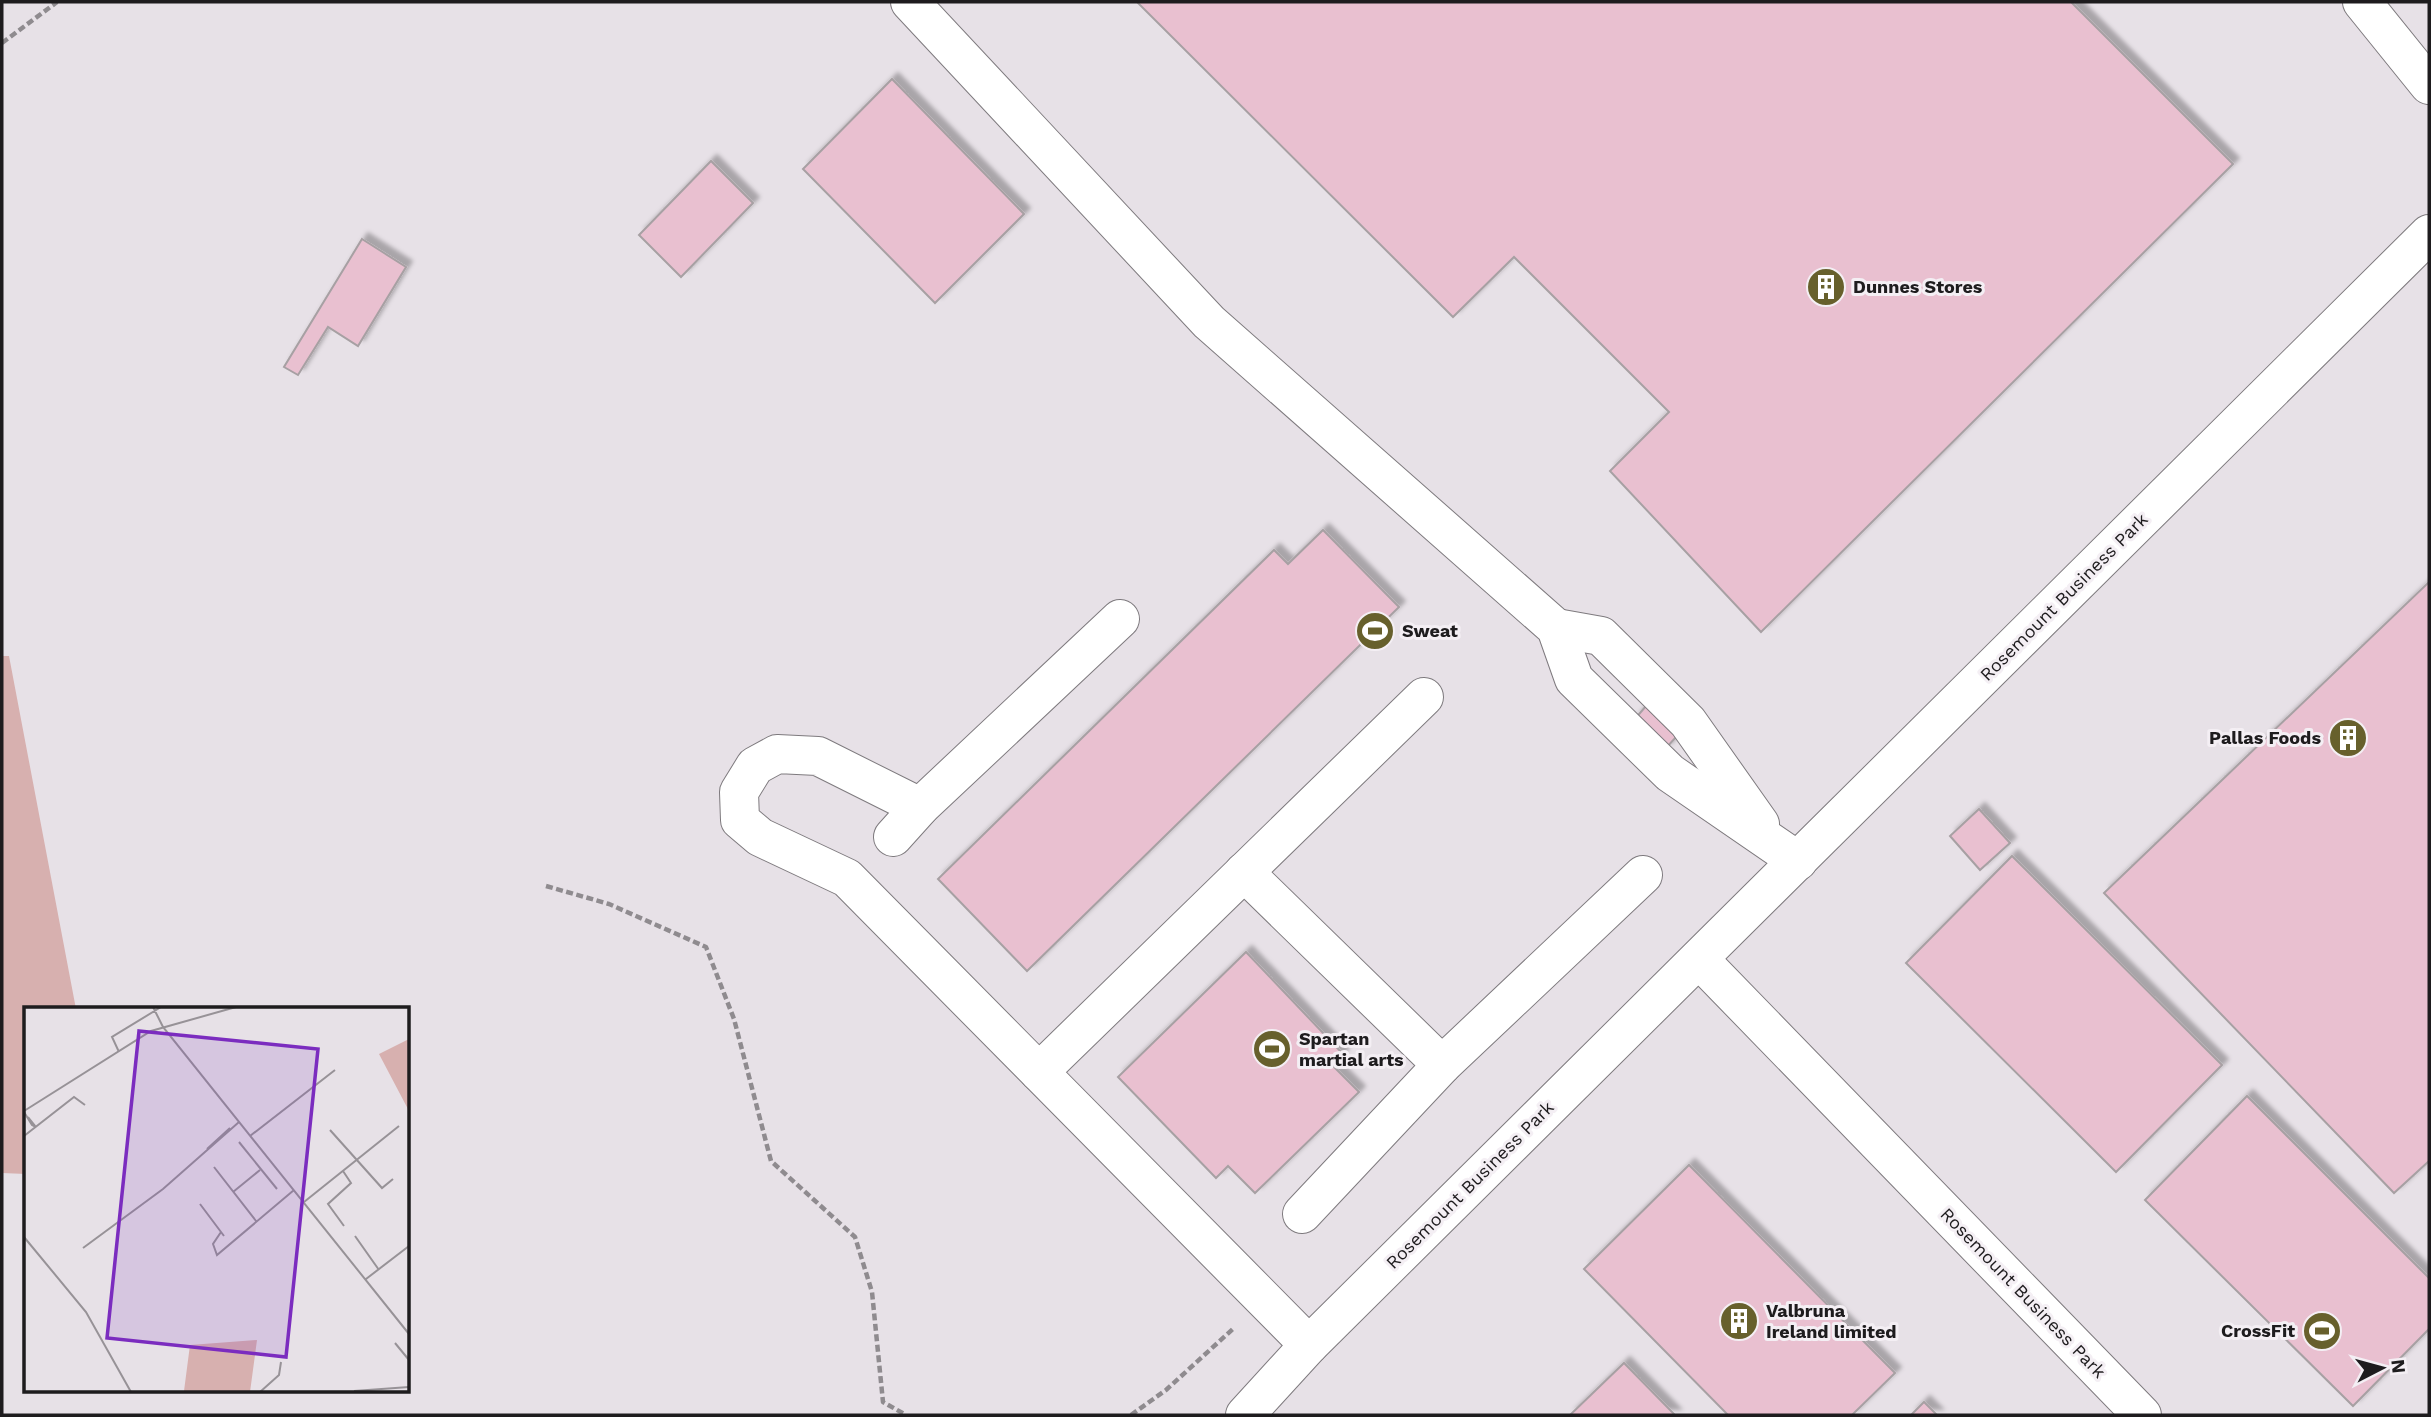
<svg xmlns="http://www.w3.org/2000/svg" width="2431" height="1417" font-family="'Work Sans',sans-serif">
<defs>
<filter id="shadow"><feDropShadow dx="6" dy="-6" stdDeviation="2" flood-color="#0004"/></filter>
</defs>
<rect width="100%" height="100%" fill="#e7e1e7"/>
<!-- green -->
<path fill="#d7b0af" d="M2,656H9L76,1009H26V1174L2,1173Z"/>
<!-- building -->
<g fill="#e9c0d0" stroke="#a7a0a3" stroke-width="2" filter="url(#shadow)">
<path d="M1137,2H2071L2233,164L1761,632L1610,471L1669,412L1514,257L1453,317Z"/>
<path d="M892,79L1024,214L935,303L803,169Z"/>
<path d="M711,161L753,203L681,277L639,235Z"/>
<path d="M362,239L406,267L358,346L328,327L298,375L284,367Z"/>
<path d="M1323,530L1399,607L1027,971L938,879L1274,550L1288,564Z"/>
<path d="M2429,582V1161L2394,1193L2104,893Z"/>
<path d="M1646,706L1678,735L1665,749L1634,720Z"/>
<path d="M1979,809L2010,843L1980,870L1950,836Z"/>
<path d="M2012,856L2222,1065L2116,1172L1906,963Z"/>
<path d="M1246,952L1343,1054L1332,1065L1359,1092L1255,1193L1228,1166L1216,1178L1118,1077Z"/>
<path d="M2247,1096L2429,1278V1329L2353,1406L2145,1200Z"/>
<path d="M1689,1165L1895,1373L1852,1415H1728L1584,1269Z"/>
<path d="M1624,1363L1675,1415H1570Z"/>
<path d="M1924,1402L1937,1415H1911Z"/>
</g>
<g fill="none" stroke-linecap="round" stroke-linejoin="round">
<defs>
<g id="minor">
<path d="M910,2L1209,322L1556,628L1574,679L1670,773L1798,861"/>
<path d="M2362,2L2429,85"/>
<path d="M1556,628L1601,636L1688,722L1760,824"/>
<path d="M920,807L818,756L777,754L755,766L739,792L740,820L760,837L847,878L1309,1345"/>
<path d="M893,837L920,807L1120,619"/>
<path d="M1244,872L1442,1065"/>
<path d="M1699,959L2142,1415"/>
<path d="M1039,1072L1424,697"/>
<path d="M1302,1214L1442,1065L1643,875"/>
<path d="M1245,1415L1309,1345L2429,234"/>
</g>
</defs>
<!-- minor casing -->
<use href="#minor" stroke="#7e7a7e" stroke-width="40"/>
<!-- path -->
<g stroke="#8f8b8f" stroke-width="4.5" stroke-dasharray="7 3.5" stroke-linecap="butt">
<path d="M2,43L57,2"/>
<path d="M546,886L609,904L706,947L734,1019L771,1161L855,1237L872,1292L883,1402L906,1415"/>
<path d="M1131,1415L1166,1390L1235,1327"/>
</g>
<!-- minor -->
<use href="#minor" stroke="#fff" stroke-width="38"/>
</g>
<!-- icons -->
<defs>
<symbol id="building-disc" viewBox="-11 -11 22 22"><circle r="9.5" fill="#67602c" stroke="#f4eff4"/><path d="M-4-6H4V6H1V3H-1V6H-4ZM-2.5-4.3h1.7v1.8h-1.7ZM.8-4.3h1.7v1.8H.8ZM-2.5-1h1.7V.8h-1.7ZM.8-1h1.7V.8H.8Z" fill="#fff"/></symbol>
<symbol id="stadium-disc" viewBox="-11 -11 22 22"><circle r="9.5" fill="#67602c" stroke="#f4eff4"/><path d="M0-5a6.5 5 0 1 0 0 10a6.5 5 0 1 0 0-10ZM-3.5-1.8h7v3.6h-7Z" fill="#fff"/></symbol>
</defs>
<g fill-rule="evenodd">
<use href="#building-disc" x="1804" y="265" width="44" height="44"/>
<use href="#stadium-disc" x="1353" y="609" width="44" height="44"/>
<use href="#building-disc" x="2326" y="716" width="44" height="44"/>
<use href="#stadium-disc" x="1250" y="1027" width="44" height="44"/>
<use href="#building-disc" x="1717" y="1299" width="44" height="44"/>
<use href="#stadium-disc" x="2300" y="1309" width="44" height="44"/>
</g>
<g text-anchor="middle" stroke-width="6" stroke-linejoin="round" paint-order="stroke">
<!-- poi labels -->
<g font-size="18" font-weight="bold" fill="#1e1c1e" stroke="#f4eff4" text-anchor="start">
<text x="1853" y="293">Dunnes Stores</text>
<text x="1402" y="637">Sweat</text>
<text x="2321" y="744" text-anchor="end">Pallas Foods</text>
<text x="1299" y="1045">Spartan<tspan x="1299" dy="21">martial arts</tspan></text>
<text x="1766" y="1317">Valbruna<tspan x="1766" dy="21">Ireland limited</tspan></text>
<text x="2295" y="1337" text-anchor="end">CrossFit</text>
</g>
<!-- street labels -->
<g font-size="18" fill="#1e1c1e" stroke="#f4eff4">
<text transform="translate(2064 597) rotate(-45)" y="6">Rosemount Business Park</text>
<text transform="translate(1470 1185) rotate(-45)" y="6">Rosemount Business Park</text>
<text transform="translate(2023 1293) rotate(46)" y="6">Rosemount Business Park</text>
</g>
</g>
<!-- overview -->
<g transform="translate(24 1007)">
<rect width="385" height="385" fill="#e7e1e7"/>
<path d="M385,32V104L355,47ZM233,333L226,385H157L160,384L166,338Z" fill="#d7b0af"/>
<path fill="none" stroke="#979297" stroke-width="2" d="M129,0L139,20L385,327M95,45L88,30L137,0M0,104L127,24L212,0M0,105L8,118L12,120L4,110M306,123L358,181L369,172M0,129L50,90L61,98M226,129L311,63M215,135L253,182M183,142L206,121M190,160L232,214M319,164L327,176L304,197L320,219M209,185L236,163M280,195L375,119M176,197L200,229M197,225L189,237L193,248L270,183M331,229L355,263M0,230L62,305L107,385M59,241L139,182L215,115M342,272L385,239M371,336L385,353M330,384L385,380M236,385L255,368L257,355"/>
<path fill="#7b2cbf" fill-opacity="0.15" stroke="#7b2cbf" stroke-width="3.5" d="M115,24L294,42L262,350L83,331Z"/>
<rect width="385" height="385" fill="none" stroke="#1e1c1e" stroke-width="3.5"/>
</g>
<!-- border -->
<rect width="2431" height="1417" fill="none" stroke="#1e1c1e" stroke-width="7"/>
<!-- north arrow -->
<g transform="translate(2382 1368) rotate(84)" stroke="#f4eff4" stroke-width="5" paint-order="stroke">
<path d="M0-5L12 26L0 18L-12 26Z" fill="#1e1c1e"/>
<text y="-10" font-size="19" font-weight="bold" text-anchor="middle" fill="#1e1c1e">N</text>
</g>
</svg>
